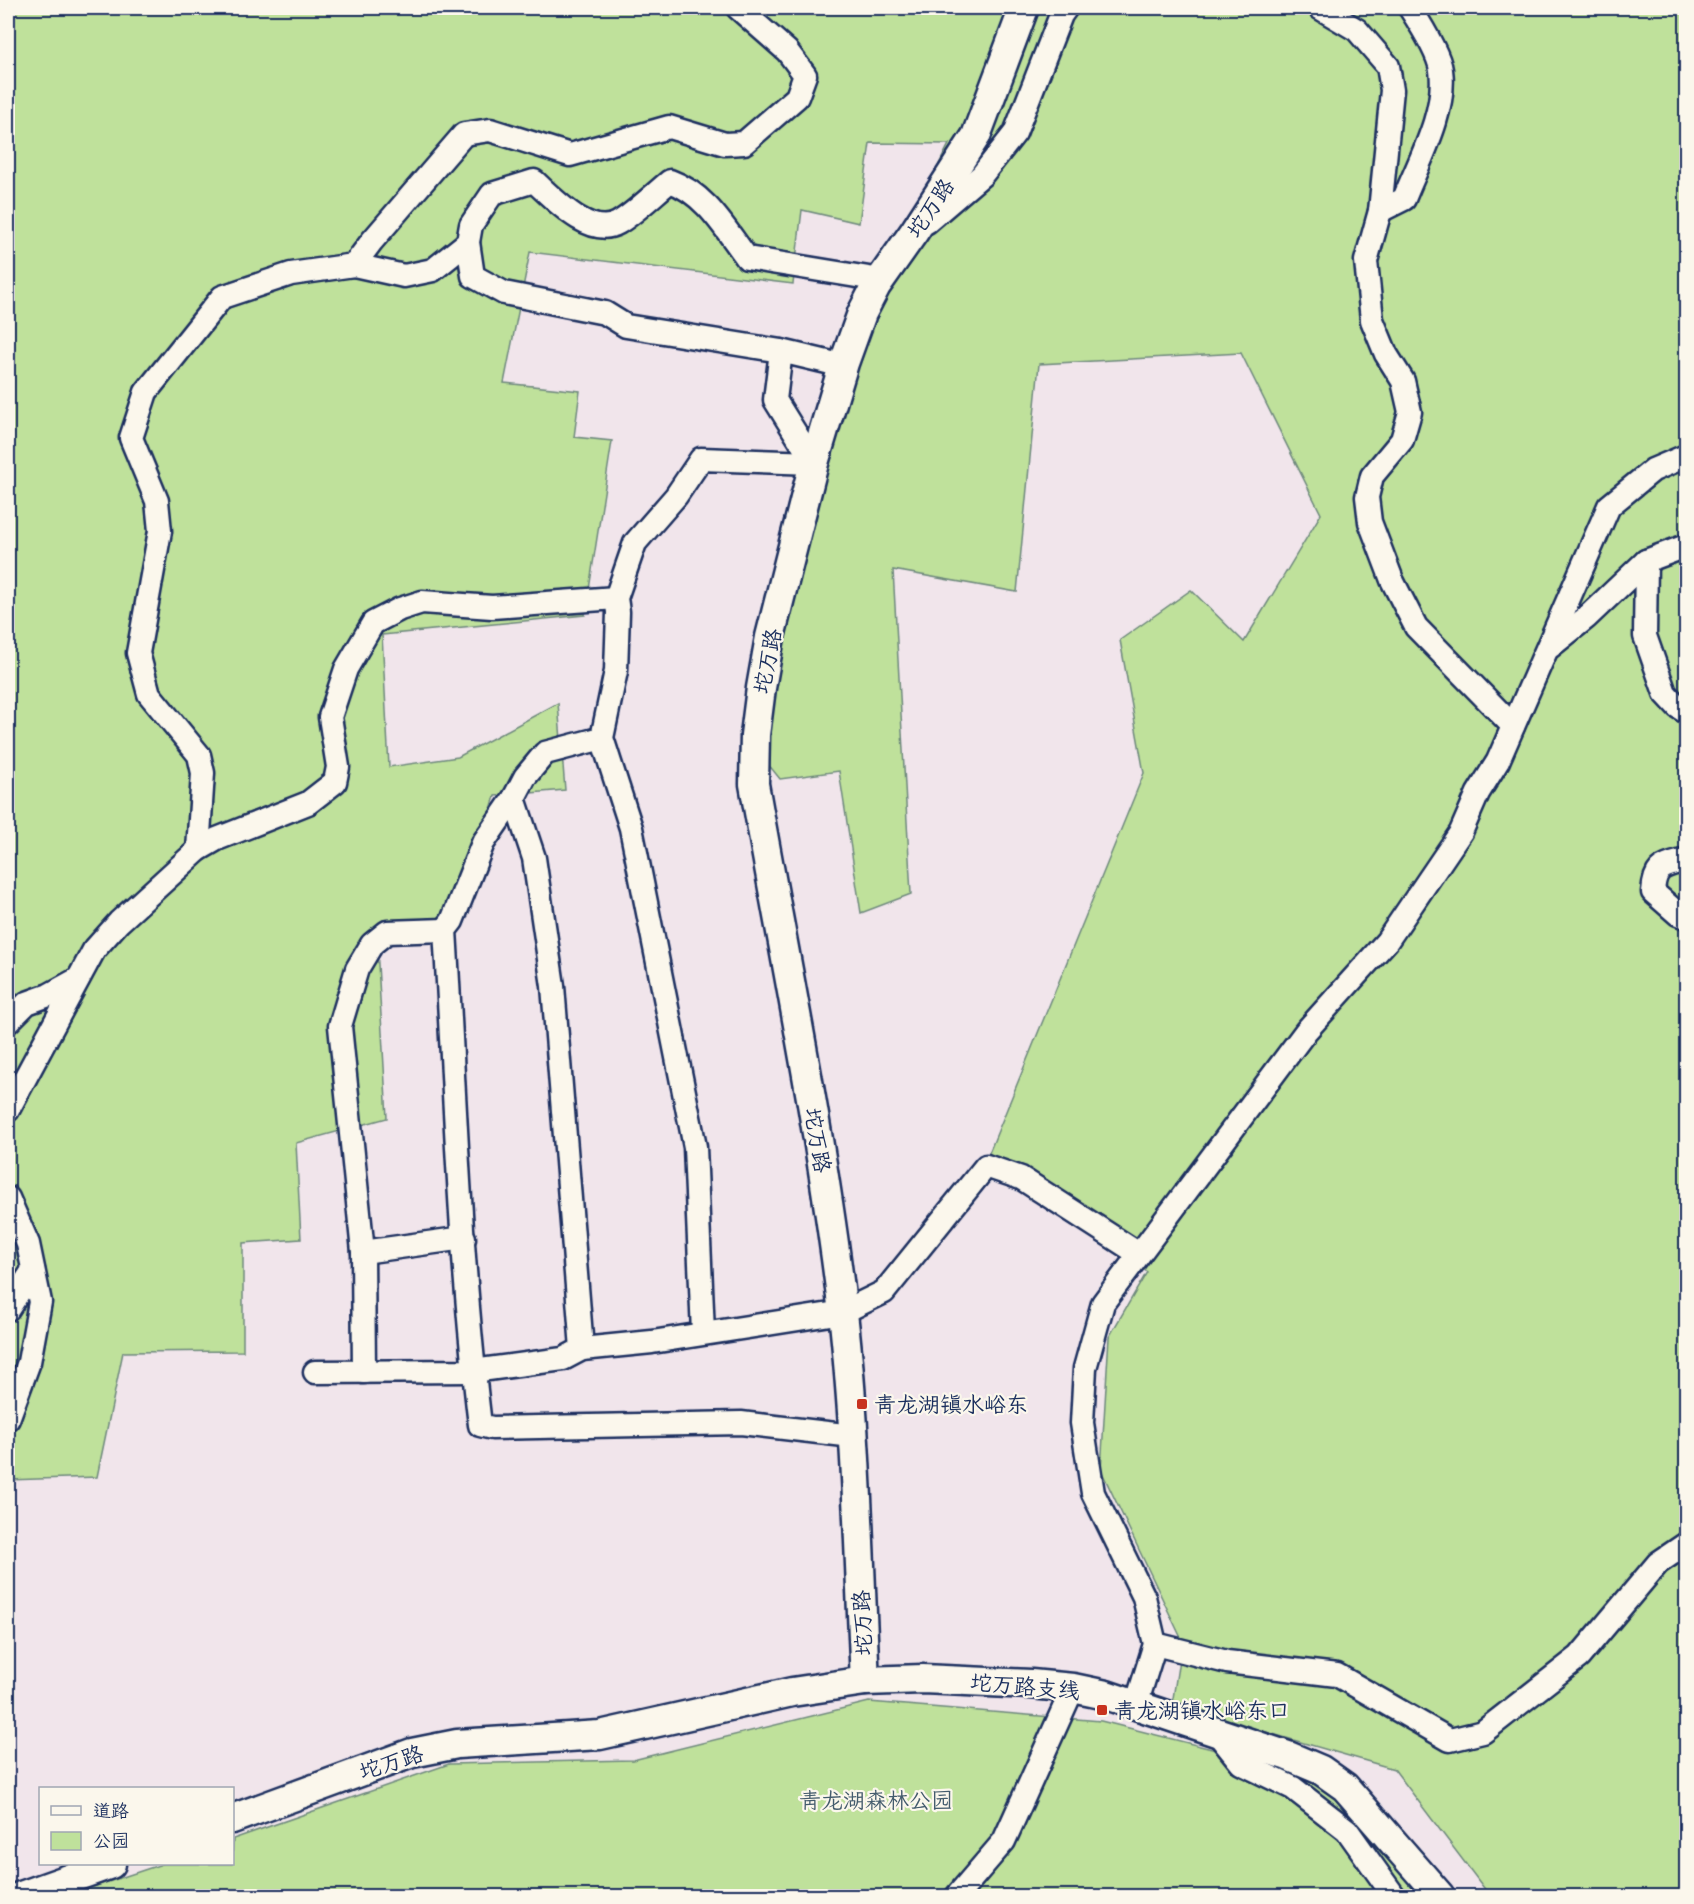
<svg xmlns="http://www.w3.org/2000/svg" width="1694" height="1904" font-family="Itim,'LXGW WenKai TC',sans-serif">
<rect width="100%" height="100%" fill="#f1e5eb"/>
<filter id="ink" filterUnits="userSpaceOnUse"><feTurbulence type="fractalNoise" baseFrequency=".0167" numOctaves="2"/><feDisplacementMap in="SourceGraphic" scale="12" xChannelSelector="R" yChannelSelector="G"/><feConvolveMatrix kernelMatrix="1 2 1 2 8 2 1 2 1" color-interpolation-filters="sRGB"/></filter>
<g filter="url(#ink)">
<!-- green -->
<g fill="#bfe19b" stroke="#6d887c" stroke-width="1.5">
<path d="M8,8H1686V1896H1490L1394,1769L1172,1705L1182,1640L1101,1470L1109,1337L1147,1272L989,1153L1144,773L1120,640L1191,590L1244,642L1321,514L1241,353L1039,364L1017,592L893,570L911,894L861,913L839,771L780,779L744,734L858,326L949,144L870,143L859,223L802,210L793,284L530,252L504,383L580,391L574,437L612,441L585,615L382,635L389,767L458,757L558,703L565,790L495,796L456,926L377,947L387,1118L296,1143L301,1239L243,1243V1351L123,1352L97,1477L8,1480Z"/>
<path d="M869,1702L1101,1721L1287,1768L1357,1799L1437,1896H66L162,1864H232L233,1839L449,1764L633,1760Z"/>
</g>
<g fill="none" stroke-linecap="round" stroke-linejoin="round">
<defs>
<g id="minor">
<path d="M1320,8L1357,30L1388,66L1392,90L1380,211L1366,261L1372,320L1386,354L1403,381L1410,412L1402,440L1372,476L1367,497L1370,522L1392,580L1416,627L1513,726"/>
<path d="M1380,211L1404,199C1419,161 1447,111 1441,70C1439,54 1419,22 1410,8"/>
<path d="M927,222L982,175L1015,133L1061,15L1066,8"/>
<path d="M354,265L404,276L433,270L468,242"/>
<path d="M781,351L626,326L605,313L504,293L473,276L468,242L471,225L492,194L534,181C553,198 590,239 618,223C635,213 654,194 670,181C706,194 725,229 747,258L881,280"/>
<path d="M814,463L775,400L781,351L844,366"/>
<path d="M1646,561L1645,636L1665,693L1678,707L1686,712"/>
<path d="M1550,647L1586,618L1646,561L1686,546"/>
<path d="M602,738L545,753L525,777L514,798L483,843L452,921L445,930C455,1095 460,1261 480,1425L492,1428L741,1423L853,1436"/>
<path d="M514,798L534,858L553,986L582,1349"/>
<path d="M198,850L203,773L199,755L149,694L138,653L160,531L157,501L131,438L146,392L222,297L291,274L354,265L372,241L464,134L490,130L570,155L669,127L725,144L744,143L797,97L805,75L787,51L738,8"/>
<path d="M1686,860C1663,867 1655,865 1653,892L1678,914L1686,917"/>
<path d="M8,1022L27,1003L49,995L78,979"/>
<path d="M8,1110L94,950L119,922L198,850L217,839L308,803L335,782L338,767L330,717L346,669L373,623L400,609L422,602L492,607L616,598"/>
<path d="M8,1198L28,1244L40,1302L29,1362L8,1419"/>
<path d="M363,1252L464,1238"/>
<path d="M8,1309L33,1270"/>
<path d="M703,1333L695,1147L631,828L602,738L616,671L618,612L616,598L635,543L676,496L701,459L814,463"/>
<path d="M315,1372L473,1371L563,1359L582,1349L652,1342L843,1312L884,1292L986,1166L1021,1178L1139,1254"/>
<path d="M364,1372L363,1252L340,1026L357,969L372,944L387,932L445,930"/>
<path d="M1155,1644L1227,1662L1337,1675L1450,1740L1483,1732L1579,1657L1658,1563L1686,1544"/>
<path d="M1136,1705L1155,1644L1144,1597L1093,1493L1082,1423L1085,1368L1103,1303L1306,1031L1387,941L1461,832L1478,793L1498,761L1609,506L1653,470L1686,456"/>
<path d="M1217,1733L1241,1763L1293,1788L1347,1830L1394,1896"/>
<path d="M957,1896L1004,1841L1073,1688"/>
</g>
<g id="major">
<path d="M865,1681C859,1559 857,1435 843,1313C822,1136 785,960 754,784L755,735L761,688L770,637L814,463L844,363L862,313L876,286L914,232L976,136L1024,8"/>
<path d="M232,1819L412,1753L457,1744L600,1735L792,1692L865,1681L923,1679L1031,1684L1073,1688L1106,1695L1288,1756L1321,1770L1345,1787L1440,1896"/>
<path d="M21,1896L111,1864"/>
</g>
</defs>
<!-- minor casing -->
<use href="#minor" stroke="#1b2f5e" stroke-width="27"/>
<!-- major casing -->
<use href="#major" stroke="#1b2f5e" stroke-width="33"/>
<!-- minor -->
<use href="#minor" stroke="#fbf7ec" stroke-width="22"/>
<!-- major -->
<use href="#major" stroke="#fbf7ec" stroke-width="28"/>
</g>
</g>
<!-- markers -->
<g fill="#c8321e" stroke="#fbf7ec" stroke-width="2">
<rect x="856" y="1398" width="12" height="12" rx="3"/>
<rect x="1096" y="1704" width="12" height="12" rx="3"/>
</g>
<g text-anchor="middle" stroke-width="4.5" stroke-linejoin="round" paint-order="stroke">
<!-- street labels -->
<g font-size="22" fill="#1b2f5e" stroke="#fbf7ec">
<text transform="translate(930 208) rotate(-56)" y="8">坨万路</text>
<text transform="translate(767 661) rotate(-79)" y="8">坨万路</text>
<text transform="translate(818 1140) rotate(80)" y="8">坨万路</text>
<text transform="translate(862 1623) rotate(-93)" y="8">坨万路</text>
<text transform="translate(1025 1686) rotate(5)" y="8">坨万路支线</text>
<text transform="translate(391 1762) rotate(-18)" y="8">坨万路</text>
</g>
<!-- poi labels -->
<g font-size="22" fill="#1b2f5e" stroke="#fbf7ec" text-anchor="start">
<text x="874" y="1412">青龙湖镇水峪东</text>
<text x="1114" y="1718">青龙湖镇水峪东口</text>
</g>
<!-- park labels -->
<g font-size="22" fill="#445c6d" stroke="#fbf7ec">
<text x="876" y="1808">青龙湖森林公园</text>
</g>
</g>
<!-- margin -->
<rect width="1694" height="1904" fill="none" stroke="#fbf7ec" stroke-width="30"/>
<rect x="15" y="15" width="1664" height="1874" fill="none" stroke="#1b2f5e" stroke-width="2" filter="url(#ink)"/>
<!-- legend -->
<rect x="39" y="1787" width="195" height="78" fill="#fbf7ec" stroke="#a1a7b3" stroke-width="1.5"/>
<rect x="51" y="1806" width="30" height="9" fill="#fbf7ec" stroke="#a1a7b3" stroke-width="1.5"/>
<text x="93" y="1817" font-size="18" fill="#1b2f5e">道路</text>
<rect x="51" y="1832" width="30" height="18" fill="#bfe19b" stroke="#a1a7b3" stroke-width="1.5"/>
<text x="93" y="1847" font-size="18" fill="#1b2f5e">公园</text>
</svg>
